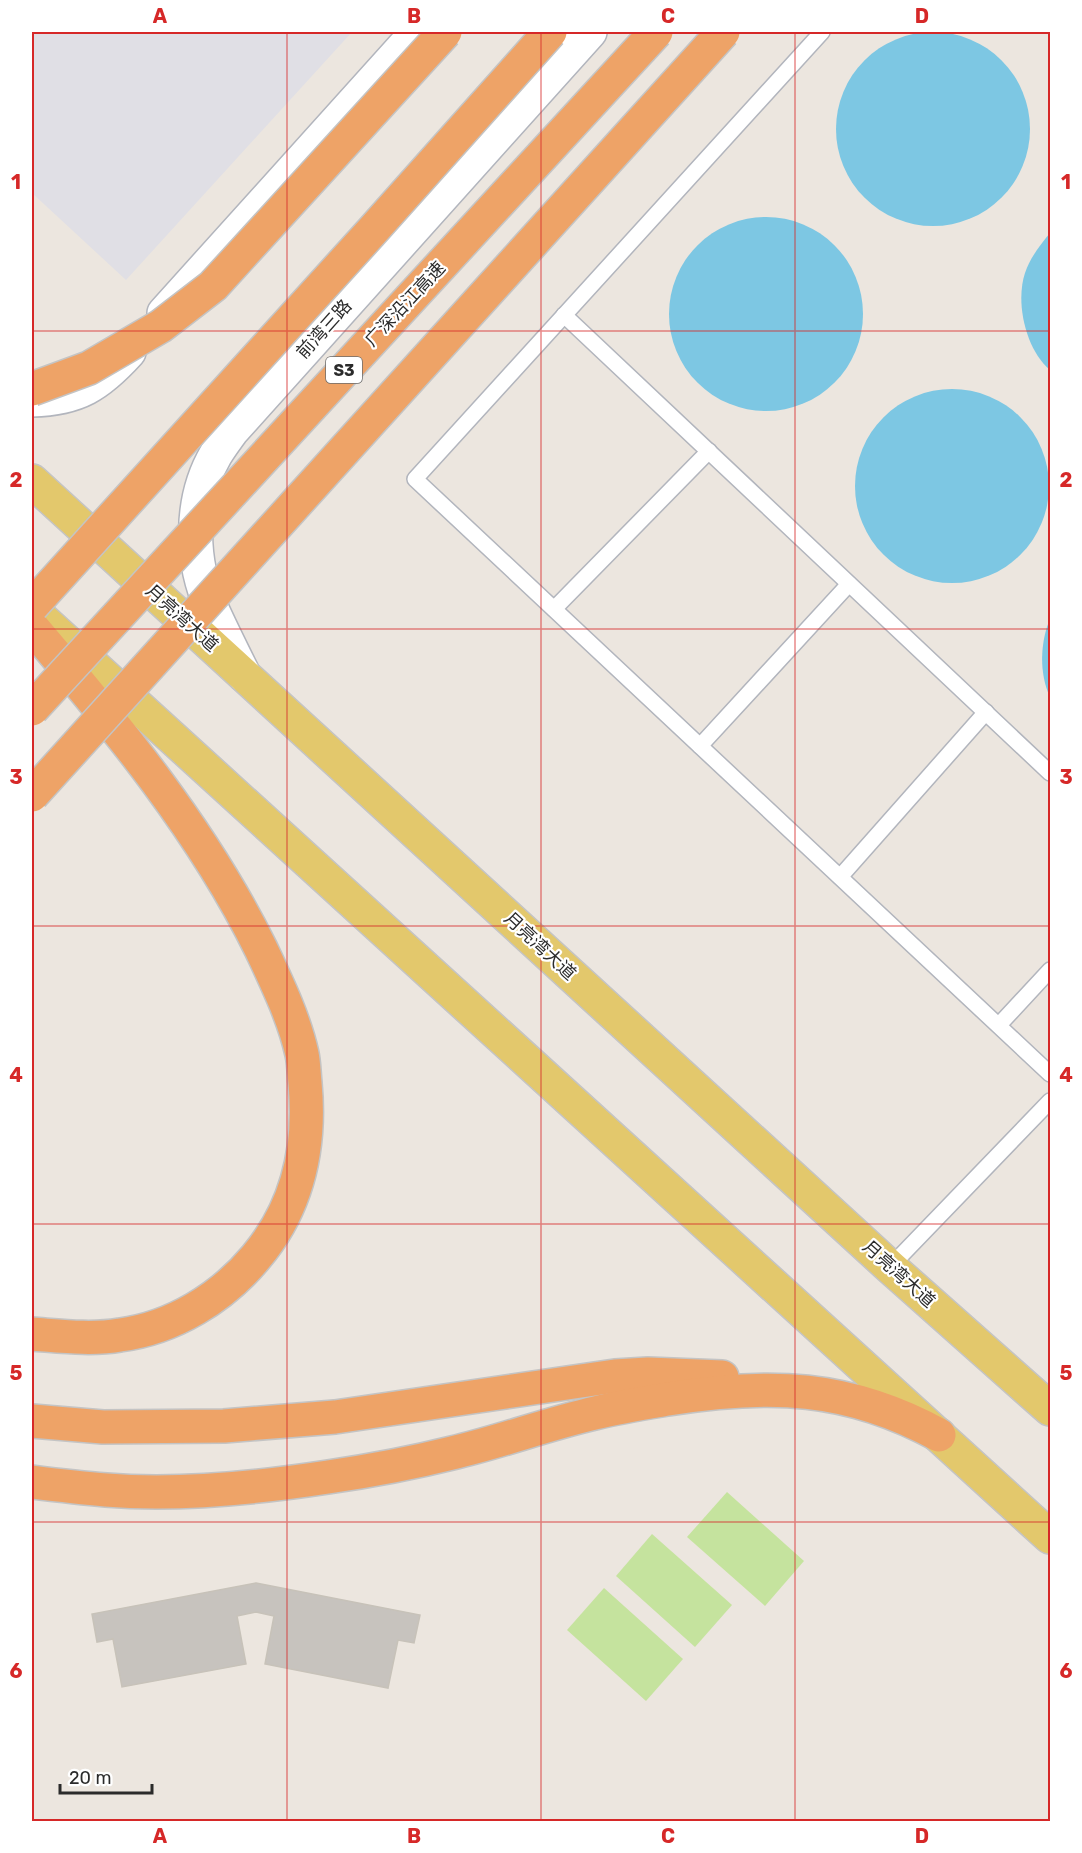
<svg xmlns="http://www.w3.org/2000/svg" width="1082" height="1853" font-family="Rubik,'Noto Sans SC',sans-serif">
<rect width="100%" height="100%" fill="#ece6df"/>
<!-- industrial -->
<path fill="#e0dfe5" d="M32,32H352L126,280L32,193Z"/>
<!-- pitch -->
<g fill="#c5e39e">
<path d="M727,1492L804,1561L765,1606L687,1537Z"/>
<path d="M652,1534L732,1605L695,1647L616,1576Z"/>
<path d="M604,1588L683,1659L646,1701L567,1630Z"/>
</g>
<!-- water -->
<g fill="#7dc7e3">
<circle cx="933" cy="129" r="97"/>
<circle cx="766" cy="314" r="97"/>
<path d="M1050,233V370C1026,350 1015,303 1025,273C1030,258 1040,245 1050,233Z"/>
<circle cx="952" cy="486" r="97"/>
<path d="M1050,619V697C1039,674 1040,642 1050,619Z"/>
</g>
<!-- building -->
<path fill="#c7c3be" stroke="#c7c2b9" stroke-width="1.5" d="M256,1583L420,1615L414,1643L398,1640L388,1688L265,1664L274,1616L256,1612L237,1616L246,1664L122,1687L113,1639L97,1642L92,1614Z"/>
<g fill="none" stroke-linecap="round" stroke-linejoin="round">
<defs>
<g id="lane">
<path d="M822,32L415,479L1050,1074"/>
<path d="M564,315L1050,773"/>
<path d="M554,609L709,451"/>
<path d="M700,746L849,584"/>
<path d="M840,877L986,712"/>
<path d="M999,1025L1050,970"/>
<path d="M890,1267L1050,1101"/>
</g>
<g id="secondary">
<path d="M164,313L417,32"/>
<path d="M32,400C78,399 99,385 129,352"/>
<path d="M244,675C233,653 222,631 212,609C190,561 189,500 216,454C221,446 227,438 232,431L590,32"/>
</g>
<g id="primary">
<path d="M32,481L890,1267L1050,1409"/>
<path d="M32,610L1050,1537"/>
</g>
<g id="highway">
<path d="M32,627C117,727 203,831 261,949C277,983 294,1018 302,1054C304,1063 304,1074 305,1083C311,1147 298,1207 256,1257C222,1298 173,1328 120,1335C91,1340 60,1336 32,1334"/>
<path d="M32,1421L103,1427L224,1426L335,1417L615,1376L648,1374L722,1377"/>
<path d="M32,1482C56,1485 81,1488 106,1490C179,1496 256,1488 328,1477C369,1471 412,1463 452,1453C500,1442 547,1424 595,1413C619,1407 644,1403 668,1399C769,1383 848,1385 939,1435"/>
</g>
</defs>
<!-- lane casing -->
<use href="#lane" stroke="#b2b5bd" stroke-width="18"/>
<!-- secondary casing -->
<use href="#secondary" stroke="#b2b5bd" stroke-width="36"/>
<!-- primary casing -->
<use href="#primary" stroke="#c4c4c4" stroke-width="36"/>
<!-- highway casing -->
<use href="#highway" stroke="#c4c4c4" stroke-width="36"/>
<!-- lane -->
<use href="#lane" stroke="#fff" stroke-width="15"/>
<!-- secondary -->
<use href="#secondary" stroke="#fff" stroke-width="33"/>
<!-- primary -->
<use href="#primary" stroke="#e3c86c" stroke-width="33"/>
<!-- highway -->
<use href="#highway" stroke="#eea367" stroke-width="33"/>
<defs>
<g id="highway-bridge">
<path d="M32,389L89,368L161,326L213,286L445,32"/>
<path d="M32,606L374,229L550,32"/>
<path d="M32,709L656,32"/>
<path d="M32,795L723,32"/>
</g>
</defs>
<!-- highway-bridge casing -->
<use href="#highway-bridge" stroke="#c4c4c4" stroke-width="36" stroke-linecap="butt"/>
<!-- highway-bridge -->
<use href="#highway-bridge" stroke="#eea367" stroke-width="33"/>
</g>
<!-- grid -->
<path fill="none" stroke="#d62828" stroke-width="1.5" stroke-opacity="0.55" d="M287,32V1822M541,32V1822M795,32V1822M32,331H1050M32,629H1050M32,926H1050M32,1224H1050M32,1522H1050"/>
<g text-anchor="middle" stroke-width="4.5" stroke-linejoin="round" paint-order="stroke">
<!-- shield labels -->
<rect fill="#fff" stroke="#6b6b6b" stroke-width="1.5" x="326" y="357" width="36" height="26" rx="4.5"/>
<g font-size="16" font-weight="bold" fill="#2b2b2b">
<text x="344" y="376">S3</text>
</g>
<!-- street labels -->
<g font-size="18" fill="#2b2b2b" stroke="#fff">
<text transform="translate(405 304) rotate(-47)" y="6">广深沿江高速</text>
<text transform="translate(324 329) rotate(-48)" y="6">前湾三路</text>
<text transform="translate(182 618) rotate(42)" y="6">月亮湾大道</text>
<text transform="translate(540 946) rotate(43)" y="6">月亮湾大道</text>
<text transform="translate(899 1274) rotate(42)" y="6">月亮湾大道</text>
</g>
</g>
<!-- border -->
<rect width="1082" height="1853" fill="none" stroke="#ffffff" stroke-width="66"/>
<!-- scale -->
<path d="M60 1784v9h92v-9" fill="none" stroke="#2b2b2b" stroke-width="3"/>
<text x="69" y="1784" font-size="18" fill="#2b2b2b" stroke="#ffffff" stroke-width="4.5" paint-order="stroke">20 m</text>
<rect x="33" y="33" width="1016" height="1787" fill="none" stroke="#d62828" stroke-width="2"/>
<g font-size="20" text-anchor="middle" font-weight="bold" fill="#d62828">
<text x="160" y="23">A</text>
<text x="414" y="23">B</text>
<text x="668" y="23">C</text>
<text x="922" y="23">D</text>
<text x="16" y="189">1</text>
<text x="1066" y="189">1</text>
<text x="16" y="487">2</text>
<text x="1066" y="487">2</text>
<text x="16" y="784">3</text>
<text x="1066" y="784">3</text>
<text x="16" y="1082">4</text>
<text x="1066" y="1082">4</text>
<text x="16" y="1380">5</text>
<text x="1066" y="1380">5</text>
<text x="16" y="1678">6</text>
<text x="1066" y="1678">6</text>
<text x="160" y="1843">A</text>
<text x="414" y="1843">B</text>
<text x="668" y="1843">C</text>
<text x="922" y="1843">D</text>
</g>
</svg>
